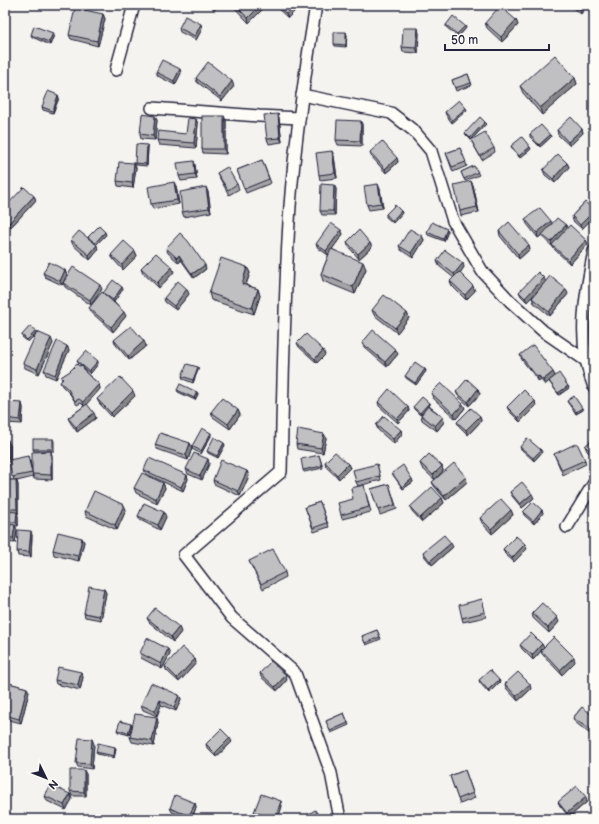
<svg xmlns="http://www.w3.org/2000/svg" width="599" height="824" font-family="'Balsamiq Sans',sans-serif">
<rect width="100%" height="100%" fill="#f4f3ef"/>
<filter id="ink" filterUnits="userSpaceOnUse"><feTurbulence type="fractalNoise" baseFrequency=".025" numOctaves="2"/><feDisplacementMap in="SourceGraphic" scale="8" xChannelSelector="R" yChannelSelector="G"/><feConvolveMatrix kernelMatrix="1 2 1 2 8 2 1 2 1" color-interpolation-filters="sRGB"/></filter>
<g filter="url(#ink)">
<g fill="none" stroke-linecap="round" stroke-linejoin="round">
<defs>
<g id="minor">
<path d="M316,5C305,72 295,139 290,206C284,295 283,384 281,472L184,555L232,618L295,673L331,773L340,819"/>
<path d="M116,70L134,5"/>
<path d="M302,95L391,113L414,131L431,151L453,221L482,271L510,301L543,331L588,362"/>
<path d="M152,108L259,116L299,118"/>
<path d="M594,251C585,295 576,344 594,387"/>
<path d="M567,527L594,483"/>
</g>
</defs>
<!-- minor casing -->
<use href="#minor" stroke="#22223b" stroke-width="14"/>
<!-- minor -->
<use href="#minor" stroke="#fdfcf7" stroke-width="11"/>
</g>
<!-- wall -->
<g fill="#a5a4a7" stroke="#22223b">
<path d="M105,5H125L126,6L105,7Z"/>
<path d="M232,5H267L249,23Z"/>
<path d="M276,5H301L288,18L277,8Z"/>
<path d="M463,5H475L469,11Z"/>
<path d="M572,5H594V11L587,7V5L581,14L574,9Z"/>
<path d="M103,14L105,19L98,46L71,39L69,35Z"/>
<path d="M516,20L518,25L502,42L487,28L485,23Z"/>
<path d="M446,25L465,26L466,28L458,37L446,27Z"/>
<path d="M179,28L202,29L196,40L180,32Z"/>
<path d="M419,33L418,53L403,52L402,47Z"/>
<path d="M31,35H54L50,45L32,37Z"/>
<path d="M347,35L346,47L335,46L334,44Z"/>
<path d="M156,72L181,73L175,85L158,76Z"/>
<path d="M468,74L472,85L456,91L452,80Z"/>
<path d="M196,78L234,86L222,101L197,82Z"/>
<path d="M575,78L577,84L542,115L523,93L520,86Z"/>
<path d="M58,95L59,98L53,113L43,110L42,107Z"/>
<path d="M467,110L452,123L446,115L445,112Z"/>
<path d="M278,114L279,118L282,142L269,144L267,139Z"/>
<path d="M224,116L226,121V154L203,153L202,149Z"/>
<path d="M157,120L155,140L141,139L140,134Z"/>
<path d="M361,121L362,125V146L338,145L336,140Z"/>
<path d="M198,124L196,148L159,145L157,140L186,134Z"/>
<path d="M486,124L472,139L494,148L495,152L482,160L473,144L471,140L466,135L465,133Z"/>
<path d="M582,129L583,133L570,146L558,135L557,130Z"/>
<path d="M530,134L550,135L551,137L540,147L530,137Z"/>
<path d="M511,146L531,149L520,158L512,148Z"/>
<path d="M148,147L147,166L136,165L135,163Z"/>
<path d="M460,148L467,166L453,172L446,153Z"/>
<path d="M332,151L334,156L337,178L320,180L319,175Z"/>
<path d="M370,152L397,158L398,162L386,173L371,156Z"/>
<path d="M262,160L271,183L246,193L237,170Z"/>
<path d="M134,163L136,168L133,188L118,186L117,181Z"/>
<path d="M567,163L569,167L555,183L545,175L543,170Z"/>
<path d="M195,165L197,179L181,181L179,176Z"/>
<path d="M474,166L479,175L465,181L461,172Z"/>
<path d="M217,173L237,184L239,189L229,195L219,177Z"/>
<path d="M334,185L336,189L335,215H322L320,211Z"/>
<path d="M473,185L479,212L461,216L460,211Z"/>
<path d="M176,186L179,204L153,209L151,204Z"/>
<path d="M380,189L383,208L369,210L367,205Z"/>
<path d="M208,192L211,212L184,217L182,212Z"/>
<path d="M34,196L36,200L11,227L5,222V204L7,205Z"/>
<path d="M585,202L582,229L573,221L572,216Z"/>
<path d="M401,211L402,213L393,223L386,217V214Z"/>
<path d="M525,219L552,224L567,228L586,240L588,244L570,264L554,249L553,247L544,239L542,235L543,234L538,238L527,224Z"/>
<path d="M447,229L448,231L444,241L428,235L427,232Z"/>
<path d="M341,230L343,234L332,249L366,269L355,294L323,281L321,274L329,254L328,255L318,248L316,244Z"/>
<path d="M499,231L529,245L530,249L519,259L500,236Z"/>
<path d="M106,235L96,245L98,250L90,260L73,245L71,240L89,239L88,237Z"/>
<path d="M422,236L424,240L413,258L401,250L399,246Z"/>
<path d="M347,242L370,243L372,247L359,259L348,246Z"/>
<path d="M166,248L206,269L194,278L181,260L179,263L168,253Z"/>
<path d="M135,251L137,256L123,270L113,259L111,255Z"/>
<path d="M437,261L464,267L460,273L475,291L466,300L452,286L450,281L454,278L439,266Z"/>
<path d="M247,267L250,273L246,285L258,289L260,296L254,314L211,300L209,293Z"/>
<path d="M141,268L174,272L159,288L143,273Z"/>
<path d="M43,273L67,275L63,283L102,289L91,305L65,287L63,283L62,285L45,277Z"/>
<path d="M546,282L568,294L550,316L534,303L532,298L543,285L527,302L521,296L519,292Z"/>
<path d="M123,289L114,302L126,316L113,332L91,312L89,308L103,293Z"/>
<path d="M189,294L176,310L165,302L164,298Z"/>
<path d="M372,310L407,313L409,318L397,333L374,315Z"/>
<path d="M36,331L37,333L28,342L22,337V335Z"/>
<path d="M114,340L146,346L129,360L116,345Z"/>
<path d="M53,343L39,374L25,368L23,363Z"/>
<path d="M297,343L323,350L325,355L317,363L299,347Z"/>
<path d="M362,343L398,354L387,367L364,347Z"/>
<path d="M67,346L69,350L56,379L46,375L44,370Z"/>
<path d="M520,355L553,372L555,376L568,386L569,388L559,395L550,383L549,381L545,385L541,380L539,382L522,360Z"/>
<path d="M77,361L98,364L90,374L83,368L86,373L99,384L100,389L86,404L96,418L77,432L70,422L68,418L84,406L81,403L77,405L70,394L62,386L60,382L62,380L61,377L81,365L78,363Z"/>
<path d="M198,367V370L193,383L183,379L182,376Z"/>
<path d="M425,369L426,371L416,385L406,378L405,376Z"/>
<path d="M478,389L480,394L469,406L458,396L456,392Z"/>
<path d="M177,390L197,392L198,394L195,400L178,392Z"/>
<path d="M431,393L465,408L456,419L433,398Z"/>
<path d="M135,396L112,417L99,403L97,399Z"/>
<path d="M535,401L536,406L520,422L509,411L507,407Z"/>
<path d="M567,401L583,410L576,414L568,403Z"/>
<path d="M378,402L408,407L409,411L398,423L379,406Z"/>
<path d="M22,403L23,408L22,424L6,423L5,419V415Z"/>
<path d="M429,403L430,405L429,406L443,417L444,422L437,431L422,420L421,415L423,412L420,415L414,409L413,407Z"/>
<path d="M238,410L240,415L230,429L213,417L211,412Z"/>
<path d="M480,416L481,421L468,435L459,426L457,422Z"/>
<path d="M376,425L401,430L402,434L394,444L378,430Z"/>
<path d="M324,434L326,438L323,453L297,449L296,444Z"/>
<path d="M211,436L201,454L192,449V446Z"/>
<path d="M594,438V458L587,451L585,446Z"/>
<path d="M53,439L54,441V451H34L33,449Z"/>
<path d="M5,440L10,445V460L30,461L32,473L51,451L52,456V480L34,479L33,476V477L17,481L18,485V514H17L18,516V526H15L17,530L15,543L5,542V480H14L10,462H5Z"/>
<path d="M190,443L192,448L188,460L157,449L155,445Z"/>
<path d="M225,445L218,458L208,453L207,451Z"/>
<path d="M520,447L542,452L534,461L521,449Z"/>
<path d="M554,454L585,460L586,464L563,475Z"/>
<path d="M319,455L323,468L304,472L303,470Z"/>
<path d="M208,459L209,464L202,480L188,474L186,469Z"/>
<path d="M325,462L348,464L350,468L339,479L326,467Z"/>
<path d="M420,463L442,466L443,471L435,479L467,482L446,500L434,486L432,482L435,480L422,468Z"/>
<path d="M377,464L381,480L358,486L356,482Z"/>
<path d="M144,470L187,475L188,479L183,491L146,474Z"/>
<path d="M247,471L249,476L240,496L214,484L213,480Z"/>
<path d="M392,473L412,479L413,482L403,489L393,475Z"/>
<path d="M163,483L165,488L157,503L136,493L134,488Z"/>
<path d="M389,484L397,509L380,515L371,489Z"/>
<path d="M365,490L371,512L342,519L341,515L353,499Z"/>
<path d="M510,492L534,498L522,508L512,496Z"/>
<path d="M442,498L444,503L422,522L412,511L410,507Z"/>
<path d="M320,502L329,527L314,532L305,507Z"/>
<path d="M124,505L126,510L117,530L86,516L85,511Z"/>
<path d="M511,510L513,515L492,534L482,523L480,518Z"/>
<path d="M542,510L543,513L534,524L524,515L523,512Z"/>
<path d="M138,516L166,517L160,530L140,520Z"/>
<path d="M32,535L31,557L18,556L17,551Z"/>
<path d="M82,538L84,542L79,561L54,555L53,550Z"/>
<path d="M453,547L432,565L425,557L423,552Z"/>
<path d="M503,549H527L514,562L505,554Z"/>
<path d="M249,561L285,572L286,577L263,589Z"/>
<path d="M104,589L106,593L101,620L85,617L84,613Z"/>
<path d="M482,599L486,617L463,622L462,618Z"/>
<path d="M532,613L559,622L549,633L533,618Z"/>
<path d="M147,618L181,632L173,642L149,622Z"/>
<path d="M377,630L381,639L366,645L362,636Z"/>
<path d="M542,644L543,647L575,662L562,675L542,654L541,651L533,660L522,649L520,645Z"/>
<path d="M140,653L170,654L162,669L141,658Z"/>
<path d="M195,659L196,663L179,682L166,670L165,666Z"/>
<path d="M260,673L287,680L277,691L261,677Z"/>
<path d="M83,677L80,690L56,684L55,680Z"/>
<path d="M479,680H499L500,682L489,693L480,683Z"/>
<path d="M5,682L27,688L29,692L21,723L5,719Z"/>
<path d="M505,684L531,689L518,701L506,688Z"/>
<path d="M179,695L181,699L176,711L161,705L157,716L143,710L141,705Z"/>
<path d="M582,707L590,734L575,722L573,718Z"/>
<path d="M344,713L349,725L331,733L326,721Z"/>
<path d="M158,722L154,746L132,742L130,737Z"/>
<path d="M131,724L132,726L129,735L118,732L117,730Z"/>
<path d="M232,742L216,757L207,748L206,744Z"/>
<path d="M94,744L92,769L78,767L76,763Z"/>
<path d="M115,747L116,749L114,758L97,754L96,752Z"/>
<path d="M465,770L475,798L460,804L450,776Z"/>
<path d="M86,774V796H72L70,791Z"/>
<path d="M70,794L72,799L66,810L47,801L45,796Z"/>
<path d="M558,802H587L569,817L560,806Z"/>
<path d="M195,803L196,807L192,819H188L172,812L170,808Z"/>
<path d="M282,806L278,819H262L256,817L254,812Z"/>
</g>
<!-- shaded-wall -->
<g fill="#868688" stroke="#22223b">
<path d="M217,5H220L214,10V8Z"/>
<path d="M261,5H267L249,23L248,18Z"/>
<path d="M295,5H301L288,18L286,14Z"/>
<path d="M472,5H475L469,11L468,9Z"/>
<path d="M582,5H587L581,14L580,9Z"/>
<path d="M103,14L105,19L98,46L97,41Z"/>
<path d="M516,20L518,25L502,42L501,37Z"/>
<path d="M201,24L202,29L196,40L195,36Z"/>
<path d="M465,26L466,28L458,37L457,34Z"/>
<path d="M418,28L419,33L418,53L416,48Z"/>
<path d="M346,32L347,35L346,47Z"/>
<path d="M53,33L54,35L50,45L49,42Z"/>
<path d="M180,69L181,73L175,85L174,81Z"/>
<path d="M575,78L577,84L542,115L540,108Z"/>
<path d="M232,81L234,86L222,101L220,97Z"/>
<path d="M58,95L59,98L53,113V111Z"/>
<path d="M466,108L467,110L452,123V120Z"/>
<path d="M278,114L279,118L282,142L280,138Z"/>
<path d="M155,116L157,120L155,140L153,136Z"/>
<path d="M224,116L226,121V154L224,149Z"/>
<path d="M196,119L198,124L196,148L194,143Z"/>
<path d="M361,121L362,125V146L360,141Z"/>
<path d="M485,122L486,124L471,140L470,138Z"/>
<path d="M582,129L583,133L570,146L568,142Z"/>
<path d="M550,135L551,137L540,147L539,145Z"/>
<path d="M147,145L148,147L147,166L146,164Z"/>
<path d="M530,147L531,149L520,158L519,156Z"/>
<path d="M332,151L334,156L337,178L335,173Z"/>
<path d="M397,158L398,162L386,173L385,169Z"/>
<path d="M194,161L195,165L197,179L195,174Z"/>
<path d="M134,163L136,168L133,188L132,183Z"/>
<path d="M567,163L569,167L555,183L553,179Z"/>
<path d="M471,181L473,185L479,212L477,207Z"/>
<path d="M174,182L176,186L179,204L177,200Z"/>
<path d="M378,184L380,189L383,208L381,203Z"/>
<path d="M334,185L336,189L335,215L333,211Z"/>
<path d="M206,187L208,192L211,212L209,208Z"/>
<path d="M34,196L36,200L11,227L9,223Z"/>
<path d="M401,211L402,213L393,223L392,221Z"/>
<path d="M594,211V217L582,229L580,225Z"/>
<path d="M551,221L553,226L538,238L537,233Z"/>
<path d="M566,225L568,230L552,245L551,242Z"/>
<path d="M447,229L448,231L444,241L443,239Z"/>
<path d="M341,230L343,234L328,255L326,251Z"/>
<path d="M105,232L106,235L96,245L95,243Z"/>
<path d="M422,236L424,240L413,258L411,253Z"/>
<path d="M586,240L588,244L570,264L568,260Z"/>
<path d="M370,243L372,247L359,259L358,254Z"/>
<path d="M97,245L98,250L90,260L89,255Z"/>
<path d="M529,245L530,249L519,259L518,254Z"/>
<path d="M135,251L137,256L123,270L122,265Z"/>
<path d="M179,255L181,260L179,263L177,258Z"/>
<path d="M363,262L366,269L355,294L353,287Z"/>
<path d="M463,263L464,267L456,279L454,274Z"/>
<path d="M205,265L206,269L194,278L192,274Z"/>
<path d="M172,267L174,272L159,288L157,283Z"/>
<path d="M247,267L250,273L244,290L242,284Z"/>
<path d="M65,270L67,275L62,285L60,281Z"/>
<path d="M544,278L546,282L527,302L525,298Z"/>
<path d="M100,285L102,289L91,305L90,300Z"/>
<path d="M473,286L475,291L466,300L465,295Z"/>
<path d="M122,287L123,289L114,302L113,300Z"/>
<path d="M187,289L189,294L176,310L174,306Z"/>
<path d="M258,289L260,296L254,314L252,308Z"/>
<path d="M566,289L568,294L550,316L549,312Z"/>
<path d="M124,312L126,316L113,332L111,327Z"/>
<path d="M407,313L409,318L397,333L395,328Z"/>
<path d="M36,331L37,333L28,342L27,340Z"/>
<path d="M51,338L53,343L39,374L37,369Z"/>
<path d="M144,341L146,346L129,360L128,356Z"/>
<path d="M67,346L69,350L56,379L55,375Z"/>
<path d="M323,350L325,355L317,363L315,359Z"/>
<path d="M396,350L398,354L387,367L385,362Z"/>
<path d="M98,361V364L90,374L89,371Z"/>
<path d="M198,367V370L193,383V380Z"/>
<path d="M425,369L426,371L416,385L415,383Z"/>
<path d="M553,372L555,376L545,385L543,380Z"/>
<path d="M539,376L541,380L539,382L537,377Z"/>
<path d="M7,379L8,383L5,400V387Z"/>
<path d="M99,384L100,389L84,407L83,402Z"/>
<path d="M568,386L569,388L559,395L558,393Z"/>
<path d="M478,389L480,394L469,406L468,402Z"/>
<path d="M133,391L135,396L112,417L111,413Z"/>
<path d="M197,392L198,394L195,400L194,398Z"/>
<path d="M535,401L536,406L520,422L518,418Z"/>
<path d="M22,403L23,408L22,424L20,420Z"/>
<path d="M429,403L430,405L420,415V413Z"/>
<path d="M463,404L465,408L456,419L454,414Z"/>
<path d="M408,407L409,411L398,423L397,419Z"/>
<path d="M582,408L583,410L576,414V412Z"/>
<path d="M238,410L240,415L230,429L228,424Z"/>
<path d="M94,413L96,418L77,432L76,427Z"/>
<path d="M480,416L481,421L468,435L466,430Z"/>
<path d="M443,417L444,422L437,431L435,426Z"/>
<path d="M401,430L402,434L394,444L393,439Z"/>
<path d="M211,433V436L201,454V451Z"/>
<path d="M324,434L326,438L323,453L321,448Z"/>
<path d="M8,440L10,445V462L8,457Z"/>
<path d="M190,443L192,448L188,460L186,455Z"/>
<path d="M224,443L225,445L218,458L217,456Z"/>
<path d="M541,450L542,452L534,461L533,458Z"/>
<path d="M51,451L52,456V480L51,475Z"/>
<path d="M28,456L30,461L33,477L32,473Z"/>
<path d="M208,459L209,464L202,480L200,476Z"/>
<path d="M348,464L350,468L339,479L337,475Z"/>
<path d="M442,466L443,471L435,480L433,475Z"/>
<path d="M247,471L249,476L240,496L238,491Z"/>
<path d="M187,475L188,479L183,491L181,487Z"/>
<path d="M466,477L467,482L446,500L444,496Z"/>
<path d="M412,479L413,482L403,489L402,487Z"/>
<path d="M16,480L18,485V514L17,509Z"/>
<path d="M163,483L165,488L157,503L156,499Z"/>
<path d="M532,494L534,498L522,508L520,504Z"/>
<path d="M442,498L444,503L422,522L420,518Z"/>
<path d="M124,505L126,510L117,530L115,525Z"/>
<path d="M511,510L513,515L492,534L491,529Z"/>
<path d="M542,510L543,513L534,524L533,521Z"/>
<path d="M17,512L18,516V526L16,522Z"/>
<path d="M164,512L166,517L160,530L158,525Z"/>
<path d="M15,525L17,530L15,543L13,538Z"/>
<path d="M31,531L32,535L31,557L29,552Z"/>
<path d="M82,538L84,542L79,561L78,556Z"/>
<path d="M451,543L453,547L432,565L430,561Z"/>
<path d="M525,544L527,549L514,562L512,558Z"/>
<path d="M104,589L106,593L101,620L99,616Z"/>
<path d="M557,617L559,622L549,633L548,628Z"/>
<path d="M179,627L181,632L173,642L171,637Z"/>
<path d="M542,644L544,648L541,650V651L533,660L532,655Z"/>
<path d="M168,649L170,654L162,669L161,664Z"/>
<path d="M574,657L575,662L562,675L560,670Z"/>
<path d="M195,659L196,663L179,682L177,678Z"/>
<path d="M81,672L83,677L80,690L78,685Z"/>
<path d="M286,675L287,680L277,691L275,687Z"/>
<path d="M499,680L500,682L489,693L488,690Z"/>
<path d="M530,684L531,689L518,701L516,696Z"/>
<path d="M27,688L29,692L21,723L19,719Z"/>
<path d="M179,695L181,699L176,711L174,707Z"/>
<path d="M160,700L161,705L157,716L155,711Z"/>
<path d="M157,717L158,722L154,746L152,741Z"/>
<path d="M594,722V729L590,734L589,729Z"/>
<path d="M131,724L132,726L129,735L128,733Z"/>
<path d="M230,738L232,742L216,757L215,753Z"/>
<path d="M92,739L94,744L92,769L90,764Z"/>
<path d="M115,747L116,749L114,758V756Z"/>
<path d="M84,770L86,774V796L84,792Z"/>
<path d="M70,794L72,799L66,810L64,805Z"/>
<path d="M586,797L587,802L569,817L567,813Z"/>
<path d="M281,801L282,806L278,819H275Z"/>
<path d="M195,803L196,807L192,819H191L189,816Z"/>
</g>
<!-- building -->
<g fill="#c0bfc2" stroke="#22223b">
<path d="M211,5H217L214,8Z"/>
<path d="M235,5H261L248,18Z"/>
<path d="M277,5H295L286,14Z"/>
<path d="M464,5H472L468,9Z"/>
<path d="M573,5H582L580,9Z"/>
<path d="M589,5H594V8Z"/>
<path d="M500,6L516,20L501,37L485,23Z"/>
<path d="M75,8L103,14L97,41L69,35Z"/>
<path d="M185,16L201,24L195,36L179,28Z"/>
<path d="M453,16L465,26L457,34L446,25Z"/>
<path d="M34,26L53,33L49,42L31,35Z"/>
<path d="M403,28H418L416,48L402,47Z"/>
<path d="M334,32H346V45L334,44Z"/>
<path d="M555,55L575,78L540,108L520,86Z"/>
<path d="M162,60L180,69L174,81L156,72Z"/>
<path d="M208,62L232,81L220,97L196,78Z"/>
<path d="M468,74L471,83L455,88L452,80Z"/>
<path d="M48,91L58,95L53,111L42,107Z"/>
<path d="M459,100L466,108L452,120L445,112Z"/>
<path d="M142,114L155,116L153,136L140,134Z"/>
<path d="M278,114L280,138L267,139L264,115Z"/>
<rect x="202" y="116" width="22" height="33"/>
<path d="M480,117L485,122L470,138L465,133Z"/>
<path d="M571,117L582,129L568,142L557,130Z"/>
<path d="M188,118L196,119L194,143L157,140L158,131L186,134Z"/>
<path d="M337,120L361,121L360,141L336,140Z"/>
<path d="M541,125L550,135L539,145L530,134Z"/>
<path d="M485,132L494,148L480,156L471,140Z"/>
<path d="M522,137L530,147L519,156L511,146Z"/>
<path d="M382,141L397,158L385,169L370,152Z"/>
<path d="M136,144L147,145L146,164L135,163Z"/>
<path d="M460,148L466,162L452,167L446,153Z"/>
<path d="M332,151L335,173L319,175L316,153Z"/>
<path d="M558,154L567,163L553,179L543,170Z"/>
<path d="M262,160L269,179L244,189L237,170Z"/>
<path d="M194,161L195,174L179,176L177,163Z"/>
<path d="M119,162L134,163L132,183L117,181Z"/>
<path d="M474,166L478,172L464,179L461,172Z"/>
<path d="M227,167L237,184L228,190L217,173Z"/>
<path d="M471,181L477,207L460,211L454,185Z"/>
<path d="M174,182L177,200L151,204L148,187Z"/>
<path d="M321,184L334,185L333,211H320Z"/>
<path d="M378,184L381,203L367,205L364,186Z"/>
<path d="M24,187L34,196L9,223L5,219V204L7,205Z"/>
<path d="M206,187L209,208L182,212L180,192Z"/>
<path d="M585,202L594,210V211L580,225L572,216Z"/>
<path d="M395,205L401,211L392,221L386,214Z"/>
<path d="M540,208L551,221L537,233L525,219Z"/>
<path d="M557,218L566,225L551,242L542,235Z"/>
<path d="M432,222L447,229L443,239L427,232Z"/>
<path d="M509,222L529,245L518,254L499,231Z"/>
<path d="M331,223L341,230L326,251L316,244Z"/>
<path d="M570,225L586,240L568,260L552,245Z"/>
<path d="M99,226L105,232L95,243L88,237Z"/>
<path d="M410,229L422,236L411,253L399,246Z"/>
<path d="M359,230L370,243L358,254L347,242Z"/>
<path d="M79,231L97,245L89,255L71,240Z"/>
<path d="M180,233L188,241L205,265L192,274L179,255L177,258L166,248Z"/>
<path d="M124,241L135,251L122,265L111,255Z"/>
<path d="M331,249L363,262L353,287L321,274Z"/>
<path d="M445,250L463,263L454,274L437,261Z"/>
<path d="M156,253L172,267L157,283L141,268Z"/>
<path d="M221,258L247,267L242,284L258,289L252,308L209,293Z"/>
<path d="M49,262L65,270L60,281L43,273Z"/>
<path d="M73,267L100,285L90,300L63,283Z"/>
<path d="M459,272L473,286L465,295L450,281Z"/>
<path d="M538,272L544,278L525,298L519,292Z"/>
<path d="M550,276L566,289L549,312L532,298Z"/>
<path d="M113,280L122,287L113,300L103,293Z"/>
<path d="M178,281L187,289L174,306L164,298Z"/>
<path d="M102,292L124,312L111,327L89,308Z"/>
<path d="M384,295L407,313L395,328L372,310Z"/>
<path d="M30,326L36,331L27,340L22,335Z"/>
<path d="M131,326L144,341L128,356L114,340Z"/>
<path d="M373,330L396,350L385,362L362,343Z"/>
<path d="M37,332L51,338L37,369L23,363Z"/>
<path d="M306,334L323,350L315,359L297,343Z"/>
<path d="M57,341L67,346L55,375L44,370Z"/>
<path d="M533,345L553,372L543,380L539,376L537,377L520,355Z"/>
<path d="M86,351L98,361L89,371L77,361Z"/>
<path d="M415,362L425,369L415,383L405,376Z"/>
<path d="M77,364L79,366L82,365L86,373L99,384L83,402L79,399L75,401L68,389L60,382L63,379L61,377L70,371Z"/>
<path d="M187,364L198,367L193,380L182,376Z"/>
<path d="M559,373L568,386L558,393L549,381Z"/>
<path d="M120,377L133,391L111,413L97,399Z"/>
<path d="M5,378L7,379L5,387Z"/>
<path d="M467,379L478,389L468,402L456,392Z"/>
<path d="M441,383L463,404L454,414L431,393Z"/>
<path d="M180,384L197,392L194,398L177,390Z"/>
<path d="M389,389L408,407L397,419L378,402Z"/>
<path d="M524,390L535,401L518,418L507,407Z"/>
<path d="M574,396L582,408L576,412L567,401Z"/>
<path d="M422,397L429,403L420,413L413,407Z"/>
<path d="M222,398L238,410L228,424L211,412Z"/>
<path d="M6,402L22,403L20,420L5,418Z"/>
<path d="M87,404L94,413L76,427L68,418Z"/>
<path d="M428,406L443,417L435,426L421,415Z"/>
<path d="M471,408L480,416L466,430L457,422Z"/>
<path d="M384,416L401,430L393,439L376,425Z"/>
<path d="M202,428L211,433L201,451L192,446Z"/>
<path d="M298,429L324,434L321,448L296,444Z"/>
<path d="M160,433L190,443L186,455L155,445Z"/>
<path d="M214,437L224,443L217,456L207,451Z"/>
<path d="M527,438L541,450L533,458L520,447Z"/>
<path d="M594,438V455L585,446Z"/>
<rect x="33" y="439" width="20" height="10"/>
<rect x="5" y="440" width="3" height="17"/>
<path d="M577,443L585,460L562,470L554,454Z"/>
<path d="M51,451V475L32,474V452Z"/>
<path d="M335,452L348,464L337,475L325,462Z"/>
<path d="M194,453L208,459L200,476L186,469Z"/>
<path d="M429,454L442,466L433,475L420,463Z"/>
<path d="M319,455L322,466L303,470L301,459Z"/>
<path d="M28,456L32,473L12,477L9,460Z"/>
<path d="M149,458L187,475L181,487L144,470Z"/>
<path d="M221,460L247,471L238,491L213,480Z"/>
<path d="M454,463L466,477L444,496L432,482Z"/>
<path d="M377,464L380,476L356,482L353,470Z"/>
<path d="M403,465L412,479L402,487L392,473Z"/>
<path d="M142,473L163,483L156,499L134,488Z"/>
<path d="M5,480H16L17,509H5Z"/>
<path d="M522,482L532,494L520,504L510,492Z"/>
<path d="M389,484L395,505L378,510L371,489Z"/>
<path d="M364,485L369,507L341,515L338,503L353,499L351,488Z"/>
<path d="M432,487L442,498L420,518L410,507Z"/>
<path d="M94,491L124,505L115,525L85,511Z"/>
<path d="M501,499L511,510L491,529L480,518Z"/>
<path d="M320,502L327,523L313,528L305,507Z"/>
<path d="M533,502L542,510L533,521L523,512Z"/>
<path d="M144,503L164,512L158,525L138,516Z"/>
<path d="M5,511L17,512L16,522H5Z"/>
<path d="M5,524L15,525L13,538H5Z"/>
<path d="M18,530L31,531L29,552L17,551Z"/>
<path d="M58,532L82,538L78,556L53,550Z"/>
<path d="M444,535L451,543L430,561L423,552Z"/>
<path d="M516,536L525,544L512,558L503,549Z"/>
<path d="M273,549L285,572L261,584L249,561Z"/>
<path d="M89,586L104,589L99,616L84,613Z"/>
<path d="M482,599L485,612L462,618L459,605Z"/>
<path d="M542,603L557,617L548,628L532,613Z"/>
<path d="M155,608L179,627L171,637L147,618Z"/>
<path d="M377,630L380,637L365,643L362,636Z"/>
<path d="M531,633L542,644L532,655L520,645Z"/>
<path d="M554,637L574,657L560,670L541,650Z"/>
<path d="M147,638L168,649L161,664L140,653Z"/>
<path d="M182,647L195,659L177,678L165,666Z"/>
<path d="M271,661L286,675L275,687L260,673Z"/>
<path d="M58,667L81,672L78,685L55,680Z"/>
<path d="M490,670L499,680L488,690L479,680Z"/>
<path d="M518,672L530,684L516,696L505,684Z"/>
<path d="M5,682L27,688L19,719L5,715Z"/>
<path d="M151,683L179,695L174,707L160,700L155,711L141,705Z"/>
<path d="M582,707L594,716V722L589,729L573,718Z"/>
<path d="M344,713L348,723L330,731L326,721Z"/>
<path d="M135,714L157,717L152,741L130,737Z"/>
<path d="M120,721L131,724L128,733L117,730Z"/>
<path d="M221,729L230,738L215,753L206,744Z"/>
<path d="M79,738L92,739L90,764L76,763Z"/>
<path d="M98,743L115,747L114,756L96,752Z"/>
<path d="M70,770H84V792L70,791Z"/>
<path d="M465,770L473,793L458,799L450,776Z"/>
<path d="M50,785L70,794L64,805L45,796Z"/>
<path d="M577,786L586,797L567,813L558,802Z"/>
<path d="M261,794L281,801L275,819L254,812Z"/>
<path d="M175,795L195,803L189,816L170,808Z"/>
<path d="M315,810L321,819H301Z"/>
<path d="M167,814L186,819H166Z"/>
</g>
</g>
<!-- margin -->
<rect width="599" height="824" fill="none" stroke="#fdfcf7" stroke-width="20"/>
<rect x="10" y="10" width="579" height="804" fill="none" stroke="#22223b" stroke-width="1.5" filter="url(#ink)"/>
<!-- north arrow -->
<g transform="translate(46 778) rotate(133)" stroke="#fdfcf7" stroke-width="3" paint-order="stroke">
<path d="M0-3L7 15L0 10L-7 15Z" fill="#22223b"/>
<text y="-6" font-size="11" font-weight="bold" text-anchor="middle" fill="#22223b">N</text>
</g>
<!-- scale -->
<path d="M445 44v6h104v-6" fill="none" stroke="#22223b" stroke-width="2"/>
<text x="451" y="44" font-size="12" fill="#22223b" stroke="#fdfcf7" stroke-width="3" paint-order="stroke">50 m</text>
</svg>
